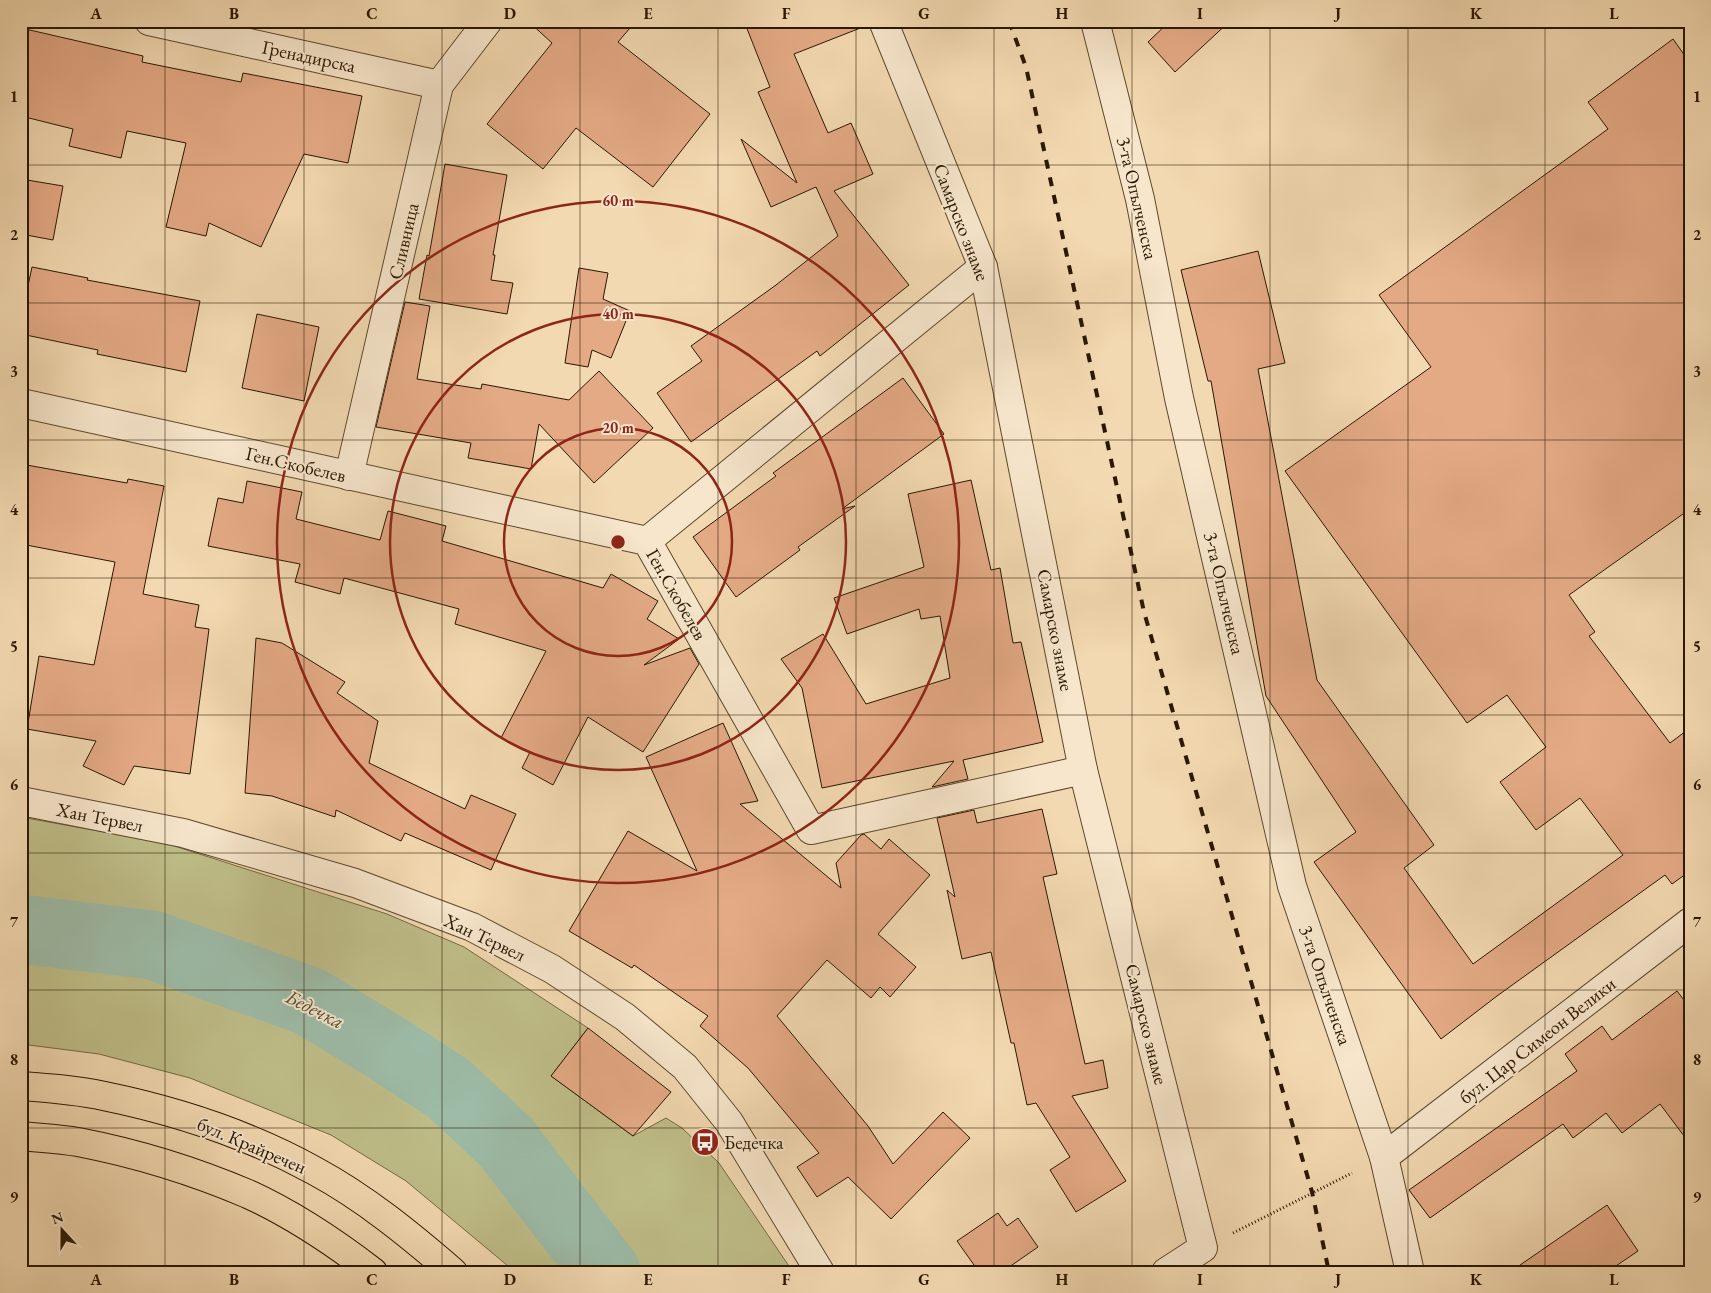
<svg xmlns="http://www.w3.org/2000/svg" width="1711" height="1293" font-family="'EB Garamond',serif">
<rect width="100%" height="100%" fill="#f3d9b1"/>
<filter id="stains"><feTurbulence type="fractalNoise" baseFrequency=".004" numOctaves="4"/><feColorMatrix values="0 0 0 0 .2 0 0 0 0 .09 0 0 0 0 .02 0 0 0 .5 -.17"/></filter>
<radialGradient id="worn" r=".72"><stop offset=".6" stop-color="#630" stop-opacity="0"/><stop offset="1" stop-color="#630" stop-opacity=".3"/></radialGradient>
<!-- green -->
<path fill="#bfbe89" stroke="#746a44" d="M21,817L165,843L387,914L464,947L588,1028L551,1076L633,1136L666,1118L682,1128L719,1163L793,1272H512L508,1266L406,1181L331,1135L190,1078L99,1054L21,1044Z"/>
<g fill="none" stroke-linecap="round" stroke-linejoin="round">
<!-- river -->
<path stroke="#9dbba7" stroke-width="69" d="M21,929L152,945L309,1001L385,1047L448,1088L505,1141L606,1272"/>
</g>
<!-- building -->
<g fill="#e4aa86" stroke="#291700">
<path d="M528,21H636L618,42L710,114L653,187L576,128L543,169L487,124L552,43Z"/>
<path d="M744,21H868V25L794,54L828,133L851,123L873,174L834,191L909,285L820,356L817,351L691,442L657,393L702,361L691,346L776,285L838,236L816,187L771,207L741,139L797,183L758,92L770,87Z"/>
<path d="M1170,21H1230L1175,72L1148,42Z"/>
<path d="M21,28L143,56L142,62L241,82L243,73L362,96L348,163L304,154L261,247L209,223L206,236L166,227L186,143L127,131L121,158L69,146L73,129L21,116Z"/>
<path d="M1673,39L1690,63V509L1569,595L1595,632L1589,636L1670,743L1690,728V871L1672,884L1665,875L1497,996L1441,1039L1314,862L1356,832L1266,696L1211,381H1208L1181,270L1258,251L1285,363L1258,369L1317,680L1434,845L1404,868L1473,964L1623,855L1580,798L1536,830L1500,782L1546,747L1507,695L1467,723L1285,471L1431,367L1379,295L1608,129L1588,102Z"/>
<path d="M445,164L507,175L493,255H495L491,280L513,283L507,314L419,299L427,255L429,256Z"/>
<path d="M21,179L63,186L53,240L21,234Z"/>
<path d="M32,267L88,278L87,280L200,301L186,372L97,354L98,350L21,334V319Z"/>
<path d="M579,268L608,273L603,299L630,311L611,358L592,350L588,367L565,363Z"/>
<path d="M405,302L430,306L417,379L481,389L482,384L569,400L599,371L653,428L594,483L539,424L531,469L468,458L471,443L376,427Z"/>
<path d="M257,314L319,327L304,401L242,388Z"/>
<path d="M903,378L944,434L842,509L855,506L798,547L800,550L736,597L693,537L776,476L773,473Z"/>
<path d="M21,464L127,483L128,479L164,486L143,594L199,605L195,627L209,629L190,774L134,766L124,785L83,766L96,741L27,729L39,656L94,665L115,562L21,544Z"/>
<path d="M971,480L991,570L1000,568L1013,643L1021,642L1043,742L963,760L968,779L932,787L954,761L822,788L802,688L781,659L823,634L866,704L950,678L940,616L921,619L919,609L847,634L834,598L924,567L908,494Z"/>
<path d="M247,481L302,492L296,519L380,540L388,511L446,526L442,541L603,588L611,574L658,601L647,619L679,639L644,665L690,648L699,664L643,752L588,717L553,785L522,768L530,752L501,738L546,651L455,624L459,609L344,578L340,594L295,582L300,564L208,546L218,498L243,503Z"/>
<path d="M256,638L282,643L345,682L337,693L378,721L369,763L465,809L471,795L516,814L491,870L405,833L401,841L336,810L335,817L272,796L245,793Z"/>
<path d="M723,723L758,801L740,804L841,888L836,863L861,835L864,834L881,849L889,839L930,875L878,934L916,967L890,997L880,987L871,998L827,960L777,1016L868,1126L893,1164L943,1112L970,1138L891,1219L848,1177L817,1197L797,1167L819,1153L748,1068L700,1026L708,1016L634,965L632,968L569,931L628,831L697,871L646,757Z"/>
<path d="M1042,809L1057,874L1043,877L1085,1064L1103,1060L1108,1088L1072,1096L1126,1181L1076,1212L1050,1170L1070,1157L1036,1103L1027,1105L1014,1043H1011L991,952L962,959L947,890L955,897L937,818L974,810L977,823Z"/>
<path d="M1677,991L1690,1008V1144L1660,1104L1622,1133L1606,1113L1573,1138L1563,1124L1430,1218L1409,1190L1577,1071L1565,1054L1602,1026L1612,1040Z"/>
<path d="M588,1028L671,1092L633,1136L551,1076Z"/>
<path d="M1607,1205L1638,1251L1607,1272H1510Z"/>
<path d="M998,1213L1007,1226L1018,1218L1038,1247L1002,1272H979L957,1241Z"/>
</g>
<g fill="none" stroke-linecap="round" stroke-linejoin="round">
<defs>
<g id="minor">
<path d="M149,21L439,85"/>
<path d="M883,21L983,267L1083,770L1203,1248L1166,1272"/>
<path d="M1095,21L1140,199L1179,398L1292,886L1384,1157L1410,1272"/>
<path d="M21,403L647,541L811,830L1083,770"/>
<path d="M349,476L439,85L488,21"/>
<path d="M647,541L983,267"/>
<path d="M21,801L183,833L355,883L472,927L552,969L625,1017L685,1067L729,1122L820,1272"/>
<path d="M1384,1157L1690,922"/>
</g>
<g id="major">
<path d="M21,1086C49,1088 77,1090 104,1096C177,1111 250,1135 315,1171C365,1198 410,1235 453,1272"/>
<path d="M21,1136C40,1138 59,1139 78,1142C135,1153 194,1171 248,1194C292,1214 334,1242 373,1272"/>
</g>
</defs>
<!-- minor casing -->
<use href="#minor" stroke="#5c482c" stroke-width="30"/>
<!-- major casing -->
<use href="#major" stroke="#291700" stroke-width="30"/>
<!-- path -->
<path stroke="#291700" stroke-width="3" stroke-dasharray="1 2.5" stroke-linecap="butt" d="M1233,1233L1352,1173"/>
<!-- minor -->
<use href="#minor" stroke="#f7e6cc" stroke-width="28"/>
<!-- major -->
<use href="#major" stroke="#f3d9b1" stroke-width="28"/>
<!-- rail -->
<path stroke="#291700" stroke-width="4" stroke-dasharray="9 9" stroke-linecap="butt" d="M1009,21L1026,67L1144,612L1312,1192L1329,1272"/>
</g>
<!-- grid -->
<path fill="none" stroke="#291700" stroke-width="1" stroke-opacity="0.55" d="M165,21V1272M304,21V1272M442,21V1272M580,21V1272M718,21V1272M856,21V1272M994,21V1272M1132,21V1272M1270,21V1272M1408,21V1272M1545,21V1272M21,165H1690M21,303H1690M21,440H1690M21,578H1690M21,715H1690M21,853H1690M21,990H1690M21,1128H1690"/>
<!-- distance rings -->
<g fill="none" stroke="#8f2418" stroke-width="2.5">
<circle cx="618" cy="542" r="114"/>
<circle cx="618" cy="542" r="228"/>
<circle cx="618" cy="542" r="341"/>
</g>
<!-- icons -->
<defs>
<symbol id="bus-disc" viewBox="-11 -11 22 22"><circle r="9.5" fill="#8f2418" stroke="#f7e6cc"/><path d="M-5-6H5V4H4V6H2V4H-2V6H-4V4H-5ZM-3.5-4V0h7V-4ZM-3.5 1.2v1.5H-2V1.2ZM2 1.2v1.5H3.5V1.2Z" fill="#fff"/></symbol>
</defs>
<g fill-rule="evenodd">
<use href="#bus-disc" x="689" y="1126" width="32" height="32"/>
</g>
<g text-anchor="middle" stroke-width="4" stroke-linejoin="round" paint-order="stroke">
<!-- street labels -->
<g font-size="19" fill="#291700" stroke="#f7e6cc">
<text transform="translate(309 56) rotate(12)" y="7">Гренадирска</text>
<text transform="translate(1138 198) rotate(77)" y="7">3-та Опълченска</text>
<text transform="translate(962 222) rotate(69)" y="7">Самарско знаме</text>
<text transform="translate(403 241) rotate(-77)" y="7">Сливница</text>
<text transform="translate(296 464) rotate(13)" y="7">Ген.Скобелев</text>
<text transform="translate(1225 593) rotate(77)" y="7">3-та Опълченска</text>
<text transform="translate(677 594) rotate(60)" y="7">Ген.Скобелев</text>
<text transform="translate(1056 630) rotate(79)" y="7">Самарско знаме</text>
<text transform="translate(100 817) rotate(11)" y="7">Хан Тервел</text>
<text transform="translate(485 937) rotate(25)" y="7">Хан Тервел</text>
<text transform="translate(1326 985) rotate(71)" y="7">3-та Опълченска</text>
<text transform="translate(1147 1024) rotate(76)" y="7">Самарско знаме</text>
<text transform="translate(1537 1040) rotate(-38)" y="7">бул. Цар Симеон Велики</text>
<text transform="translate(252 1145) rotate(23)" y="7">бул. Крайречен</text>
</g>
<!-- poi labels -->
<g font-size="19" fill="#291700" stroke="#f7e6cc" text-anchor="start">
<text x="724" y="1149">Бедечка</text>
</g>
<!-- water labels -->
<g font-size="20" font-style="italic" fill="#52503a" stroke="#f7e6cc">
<text transform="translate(315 1009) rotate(27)" y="7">Бедечка</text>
</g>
</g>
<circle cx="618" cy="542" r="8" fill="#8f2418" stroke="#f7e6cc" stroke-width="2.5"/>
<g font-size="15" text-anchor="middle" font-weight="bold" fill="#8f2418" stroke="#f7e6cc" stroke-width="4" stroke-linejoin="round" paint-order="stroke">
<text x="618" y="206">60 m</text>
<text x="618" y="319">40 m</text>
<text x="618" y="433">20 m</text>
</g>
<!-- margin -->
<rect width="1711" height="1293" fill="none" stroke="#f3d9b1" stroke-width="55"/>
<!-- north arrow -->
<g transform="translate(62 1230) rotate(339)" stroke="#f7e6cc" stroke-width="4" paint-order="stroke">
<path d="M0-4L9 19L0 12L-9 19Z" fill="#291700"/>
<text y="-8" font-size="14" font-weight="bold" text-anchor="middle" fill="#291700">N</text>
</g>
<rect x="28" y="28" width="1656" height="1238" fill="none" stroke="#291700" stroke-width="2"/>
<g font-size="16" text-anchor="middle" font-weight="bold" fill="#291700">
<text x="96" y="19">A</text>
<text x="234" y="19">B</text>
<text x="372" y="19">C</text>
<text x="510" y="19">D</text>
<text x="648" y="19">E</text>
<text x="786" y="19">F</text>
<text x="924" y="19">G</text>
<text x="1062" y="19">H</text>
<text x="1200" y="19">I</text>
<text x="1338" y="19">J</text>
<text x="1476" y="19">K</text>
<text x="1614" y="19">L</text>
<text x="14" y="102">1</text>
<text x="1697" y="102">1</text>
<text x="14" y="240">2</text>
<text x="1697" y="240">2</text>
<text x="14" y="377">3</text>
<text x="1697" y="377">3</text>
<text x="14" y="515">4</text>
<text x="1697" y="515">4</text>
<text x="14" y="652">5</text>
<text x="1697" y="652">5</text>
<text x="14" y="790">6</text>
<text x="1697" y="790">6</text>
<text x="14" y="927">7</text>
<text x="1697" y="927">7</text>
<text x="14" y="1065">8</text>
<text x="1697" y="1065">8</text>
<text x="14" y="1202">9</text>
<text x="1697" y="1202">9</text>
<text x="96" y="1285">A</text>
<text x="234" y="1285">B</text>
<text x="372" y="1285">C</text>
<text x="510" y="1285">D</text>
<text x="648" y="1285">E</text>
<text x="786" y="1285">F</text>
<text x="924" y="1285">G</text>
<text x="1062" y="1285">H</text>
<text x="1200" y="1285">I</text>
<text x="1338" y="1285">J</text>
<text x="1476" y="1285">K</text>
<text x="1614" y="1285">L</text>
</g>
<rect width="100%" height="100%" filter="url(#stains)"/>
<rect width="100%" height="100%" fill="url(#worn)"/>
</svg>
